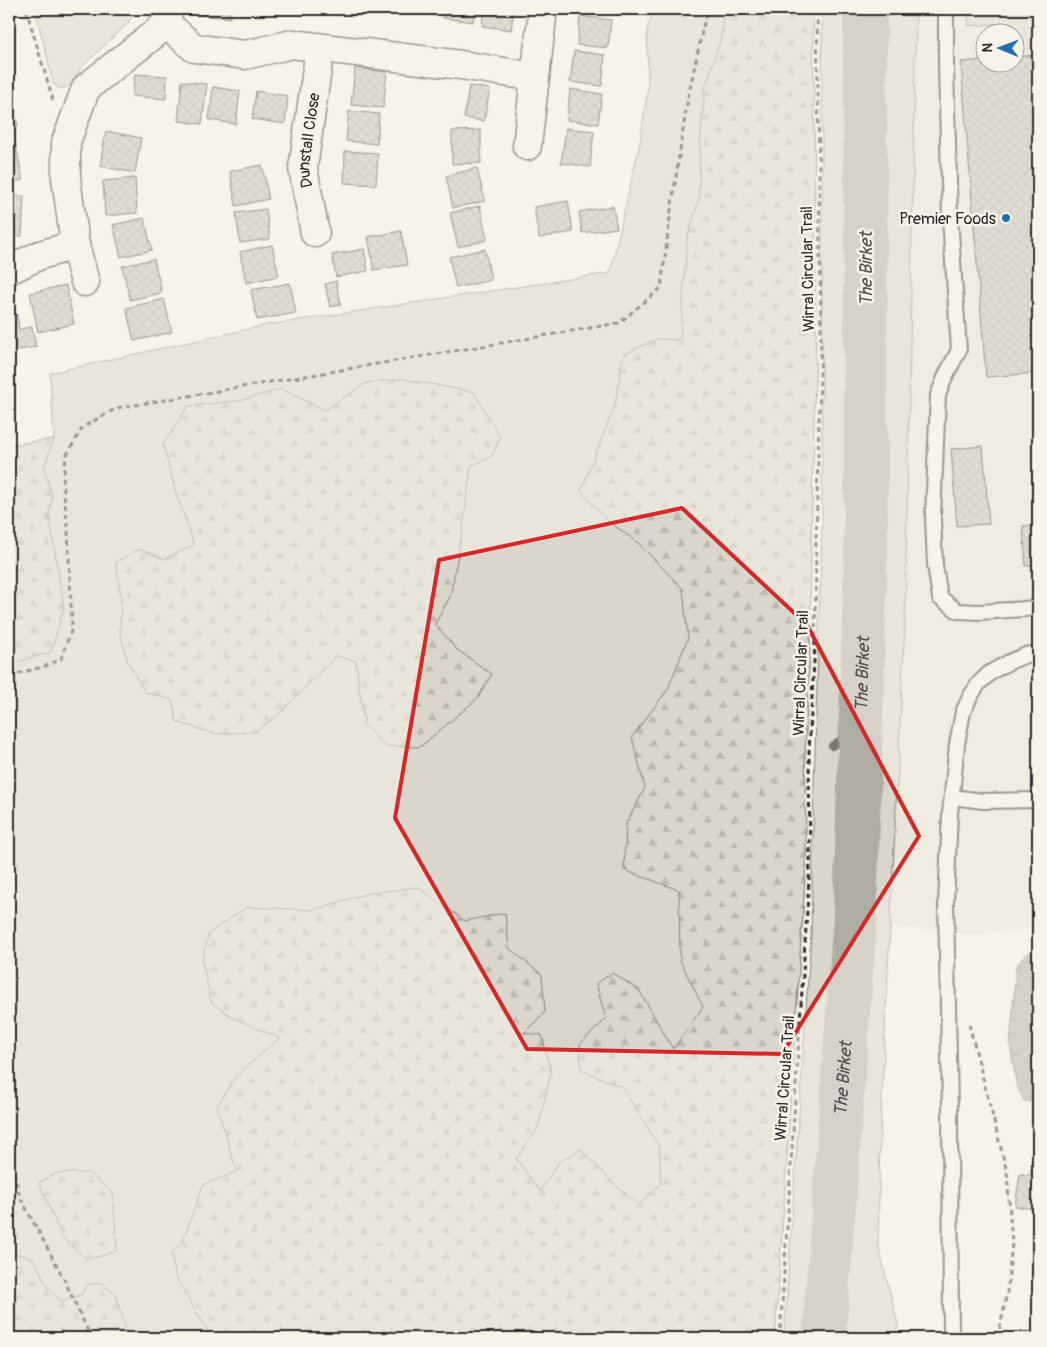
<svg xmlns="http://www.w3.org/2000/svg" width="1047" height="1347" font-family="Pangolin,sans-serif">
<defs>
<pattern id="forest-firs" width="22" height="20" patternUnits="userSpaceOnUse" patternTransform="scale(1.25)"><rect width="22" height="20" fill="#dad6cc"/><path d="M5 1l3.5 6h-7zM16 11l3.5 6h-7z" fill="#bbb8af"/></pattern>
<pattern id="water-ripples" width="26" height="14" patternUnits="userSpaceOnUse" patternTransform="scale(1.25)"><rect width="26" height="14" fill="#afaca4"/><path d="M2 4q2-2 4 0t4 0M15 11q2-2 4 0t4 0" fill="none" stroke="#8f8c86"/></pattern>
<pattern id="building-cross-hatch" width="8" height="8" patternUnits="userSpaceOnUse" patternTransform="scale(1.25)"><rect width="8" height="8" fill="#c4c1b9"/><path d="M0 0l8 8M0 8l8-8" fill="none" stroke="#a9a69f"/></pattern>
</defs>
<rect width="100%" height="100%" fill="#f7f3e8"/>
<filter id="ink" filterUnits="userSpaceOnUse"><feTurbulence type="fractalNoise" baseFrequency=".02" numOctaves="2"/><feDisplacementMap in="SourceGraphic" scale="10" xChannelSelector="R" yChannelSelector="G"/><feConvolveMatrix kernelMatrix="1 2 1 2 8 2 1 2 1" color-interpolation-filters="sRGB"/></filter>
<g filter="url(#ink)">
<!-- built -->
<path fill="#e8e4da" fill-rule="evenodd" d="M916,9H1038V928L973,935L890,926L905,623ZM984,32H1014V62H984Z"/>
<!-- grass -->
<g fill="#dad6cc" stroke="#82807c">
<path d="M35,9H136L129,22L81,68L71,85L61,89L54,85Z"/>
<path d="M654,9H813L816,334L811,541L810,644L805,750L806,863L775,1338H9V445L54,439L50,373L267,325L610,273L640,143L648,87L647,29Z"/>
<path d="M822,9H916L905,623L880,1135L878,1244L898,1325L895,1338H784L811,935L814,784L822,527Z"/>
<path d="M967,9H1038V55L1015,57L1014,32H1009L1008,23L969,26Z"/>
</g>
<!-- forest -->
<g fill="url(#forest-firs)" stroke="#82807c">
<path d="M724,9H813L816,334L811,541L810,644L805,750L806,863L775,1338H212L176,1278L171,1253L182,1243L203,1185L237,1172L217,1107L235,1077L279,1038L234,1018L211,1002L202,960L209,933L247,907L313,910L368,893L418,887L465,921L505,913L509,948L542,975L545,1012L524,1033L542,1035L551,1073L538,1128L516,1159L540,1191L559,1162L581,1149L612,1182L639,1205L661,1183L659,1146L622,1087L581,1070L580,1044L606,1019L596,984L612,973L639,990L673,1049L703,1007L680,960L679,890L624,870L626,824L645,788L632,737L668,689L688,638L683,589L637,542L608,521L581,491L615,405L623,355L657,339L680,340L687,240L699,199L700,145L705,88L721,38Z"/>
<path d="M402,379L474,392L500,437L492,456L471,466L462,534L450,597L435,624L456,649L492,674L478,698L420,747L385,746L364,725L356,661L336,656L279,714L255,732L215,734L177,722L172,700L145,692L128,663L120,632L121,597L116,562L140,549L164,559L194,545L175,490L163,445L188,406L239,401L281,389L325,410L366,383Z"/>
<path d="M54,439L44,468L52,497L49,514L64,608L51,652L9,665V445Z"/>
<path d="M56,1173H89L113,1193L117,1251L87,1260L62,1237L39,1183Z"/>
<path d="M20,1254L34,1259L48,1288L61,1301L81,1295L86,1285L101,1283L116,1295L128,1338H9V1255Z"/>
</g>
<!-- water -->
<path fill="url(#water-ripples)" stroke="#7a7874" d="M1038,952V1103L1024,1101L1016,1083L1010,1046L1016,966L1027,953Z"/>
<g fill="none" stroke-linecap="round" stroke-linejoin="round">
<!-- stream -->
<path stroke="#7a7874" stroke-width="8" d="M832,746L861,725"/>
<!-- river -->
<path stroke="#afaca4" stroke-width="44" id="s1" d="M824,1338L855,918L866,549L865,9"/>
</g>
<!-- building -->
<g fill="url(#building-cross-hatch)" stroke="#2b2b2b">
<path d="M199,9H230V18L198,15Z"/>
<path d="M402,9H437L436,16L402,11Z"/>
<path d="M444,9H475L473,22L443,18Z"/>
<path d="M484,9H514L511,30L482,26Z"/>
<path d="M580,9H618V12L580,10Z"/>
<path d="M580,16L611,20L608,48L577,45Z"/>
<path d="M574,51L605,55L602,86L570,82Z"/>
<path d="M1038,55V373L986,377L961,62L984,60V62H1014V57Z"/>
<path d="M355,68L387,72L383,108L351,105Z"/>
<path d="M135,74L167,76L166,99L132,96Z"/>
<path d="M182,81L207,84L202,124L178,121Z"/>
<path d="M469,86L490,89L484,121L464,118Z"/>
<path d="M213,87L240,91L236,124L209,120Z"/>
<path d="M570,89L602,94L598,124L567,120Z"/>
<path d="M256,91L288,96L285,124L252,119Z"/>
<path d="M14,103L18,127L11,128L13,137L9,138V104Z"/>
<path d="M349,111L379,114L377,144L346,141Z"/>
<path d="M566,128L594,131L590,167L561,163Z"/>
<path d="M481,130V163L452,164V131Z"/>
<path d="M106,131L141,138L135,173L100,166Z"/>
<path d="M15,142L23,180L9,183V143Z"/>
<path d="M345,151L378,153L376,185L344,183Z"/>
<path d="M262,165L269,199L236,206L230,171Z"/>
<path d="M477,168L485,201L453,208L446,176Z"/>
<path d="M135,178L137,213L105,216L103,181Z"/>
<path d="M9,196H24L22,236L9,235Z"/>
<path d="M568,201L573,232L539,238L534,207Z"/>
<path d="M480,206L487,240L458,247L450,213Z"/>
<path d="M613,206L617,228L582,233L579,212Z"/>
<path d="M266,209L270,239L240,243L236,213Z"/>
<path d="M144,218L152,250L121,257L113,225Z"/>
<path d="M401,231L407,265L374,270L368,237Z"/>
<path d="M272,245L279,276L246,283L240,252Z"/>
<path d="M364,249L368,271L336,277L332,255Z"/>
<path d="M485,249L491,280L456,288L449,257Z"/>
<path d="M154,259L162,293L130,300L122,266Z"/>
<path d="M336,281L341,305L330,307L325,284Z"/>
<path d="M290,283L296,313L257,320L251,290Z"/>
<path d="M66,285L74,324L38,332L30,293Z"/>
<path d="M164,299L172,332L134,341L126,308Z"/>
<path d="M17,314L19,329L32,327L36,347L9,352V316Z"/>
<path d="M983,446L989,524L957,526L951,449Z"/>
<path d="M1038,525V565L1026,566L1023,526Z"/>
<path d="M1031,1169L1038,1170V1210L1015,1206L1020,1174L1030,1175Z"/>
</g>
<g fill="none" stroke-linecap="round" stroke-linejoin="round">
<defs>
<g id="lane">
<path d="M946,9V67L950,218L959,350L946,375L938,395L933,517L935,565L940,598L958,611L980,612L1038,608"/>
<path d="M952,797L983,801L1036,800"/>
<path d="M951,1338L950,1109L946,903L950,814L957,744L963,712L970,697L979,683L991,672L1009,662L1026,655L1038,653"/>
</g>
<g id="street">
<path d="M167,24L194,48L245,55L292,44L461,65L535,77"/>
<path d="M527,146L543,9"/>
<path id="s2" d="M315,233L303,168L320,48"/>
<path d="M9,270L40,255L75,245"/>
<path d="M85,282L75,245L66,178V142L86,88L167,24L168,9"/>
</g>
</defs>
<!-- lane casing -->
<use href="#lane" stroke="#2b2b2b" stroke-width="18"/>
<!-- street casing -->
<use href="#street" stroke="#2b2b2b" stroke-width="31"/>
<!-- path -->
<g stroke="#2b2b2b" stroke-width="3" stroke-dasharray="5 4" stroke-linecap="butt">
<path d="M26,9L53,100L54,101"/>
<path d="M9,676L46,666L61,659L72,628L68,531L63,484L66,456L83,427L117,408L619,323L661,288L670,217L688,97L707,9"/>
<path d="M969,1024L1007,1172L1012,1244L1007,1292L998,1338"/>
<path d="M9,1155L20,1197L64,1279L91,1338"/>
<path d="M780,1338L810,863L809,750L815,644L816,541L821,334L817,9"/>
</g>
<!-- lane -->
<use href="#lane" stroke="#f7f3e8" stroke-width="14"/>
<!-- street -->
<use href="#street" stroke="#f7f3e8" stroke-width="28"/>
</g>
</g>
<!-- marked area -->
<path d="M0 0H1047V1347H0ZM682,508L807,625L919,836L782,1054L527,1049L395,818L439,560Z" fill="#f7f3e8" fill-opacity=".55" fill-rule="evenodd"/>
<path fill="none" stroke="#d62828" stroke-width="4" stroke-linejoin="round" d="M682,508L807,625L919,836L782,1054L527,1049L395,818L439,560Z"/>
<!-- markers -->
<circle fill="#1f6fb2" stroke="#f7f3e8" stroke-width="2" cx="1006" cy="218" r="5"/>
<g text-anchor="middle" stroke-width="5" stroke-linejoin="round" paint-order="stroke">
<!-- street labels -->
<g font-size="16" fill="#2b2b2b" stroke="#f7f3e8">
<text dy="6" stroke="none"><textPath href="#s2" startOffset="94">Dunstall Close</textPath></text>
<text transform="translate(807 269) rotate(-91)" y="6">Wirral Circular Trail</text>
<text transform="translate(800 673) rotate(-88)" y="6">Wirral Circular Trail</text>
<text transform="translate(784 1078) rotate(-86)" y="6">Wirral Circular Trail</text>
</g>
<!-- poi labels -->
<g font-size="16" fill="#2b2b2b" stroke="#f7f3e8" text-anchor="end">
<text x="996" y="224">Premier Foods</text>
</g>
<!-- water labels -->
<g font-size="18" font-style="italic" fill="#53524f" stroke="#f7f3e8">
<text transform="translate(866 269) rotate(-90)" y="6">The Birket</text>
<text dy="6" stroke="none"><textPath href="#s1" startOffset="665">The Birket</textPath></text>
<text dy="6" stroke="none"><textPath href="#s1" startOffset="260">The Birket</textPath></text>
</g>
</g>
<!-- margin -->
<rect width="1047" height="1347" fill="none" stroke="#f7f3e8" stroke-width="30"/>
<rect x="15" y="15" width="1017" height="1317" fill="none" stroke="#2b2b2b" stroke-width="2" filter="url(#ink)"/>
<!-- north arrow -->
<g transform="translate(1000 48) rotate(271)"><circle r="24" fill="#f7f3e8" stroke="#a5a39c"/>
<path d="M0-4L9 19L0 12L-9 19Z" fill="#1f6fb2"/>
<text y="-8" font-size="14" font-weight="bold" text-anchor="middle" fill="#2b2b2b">N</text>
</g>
</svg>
